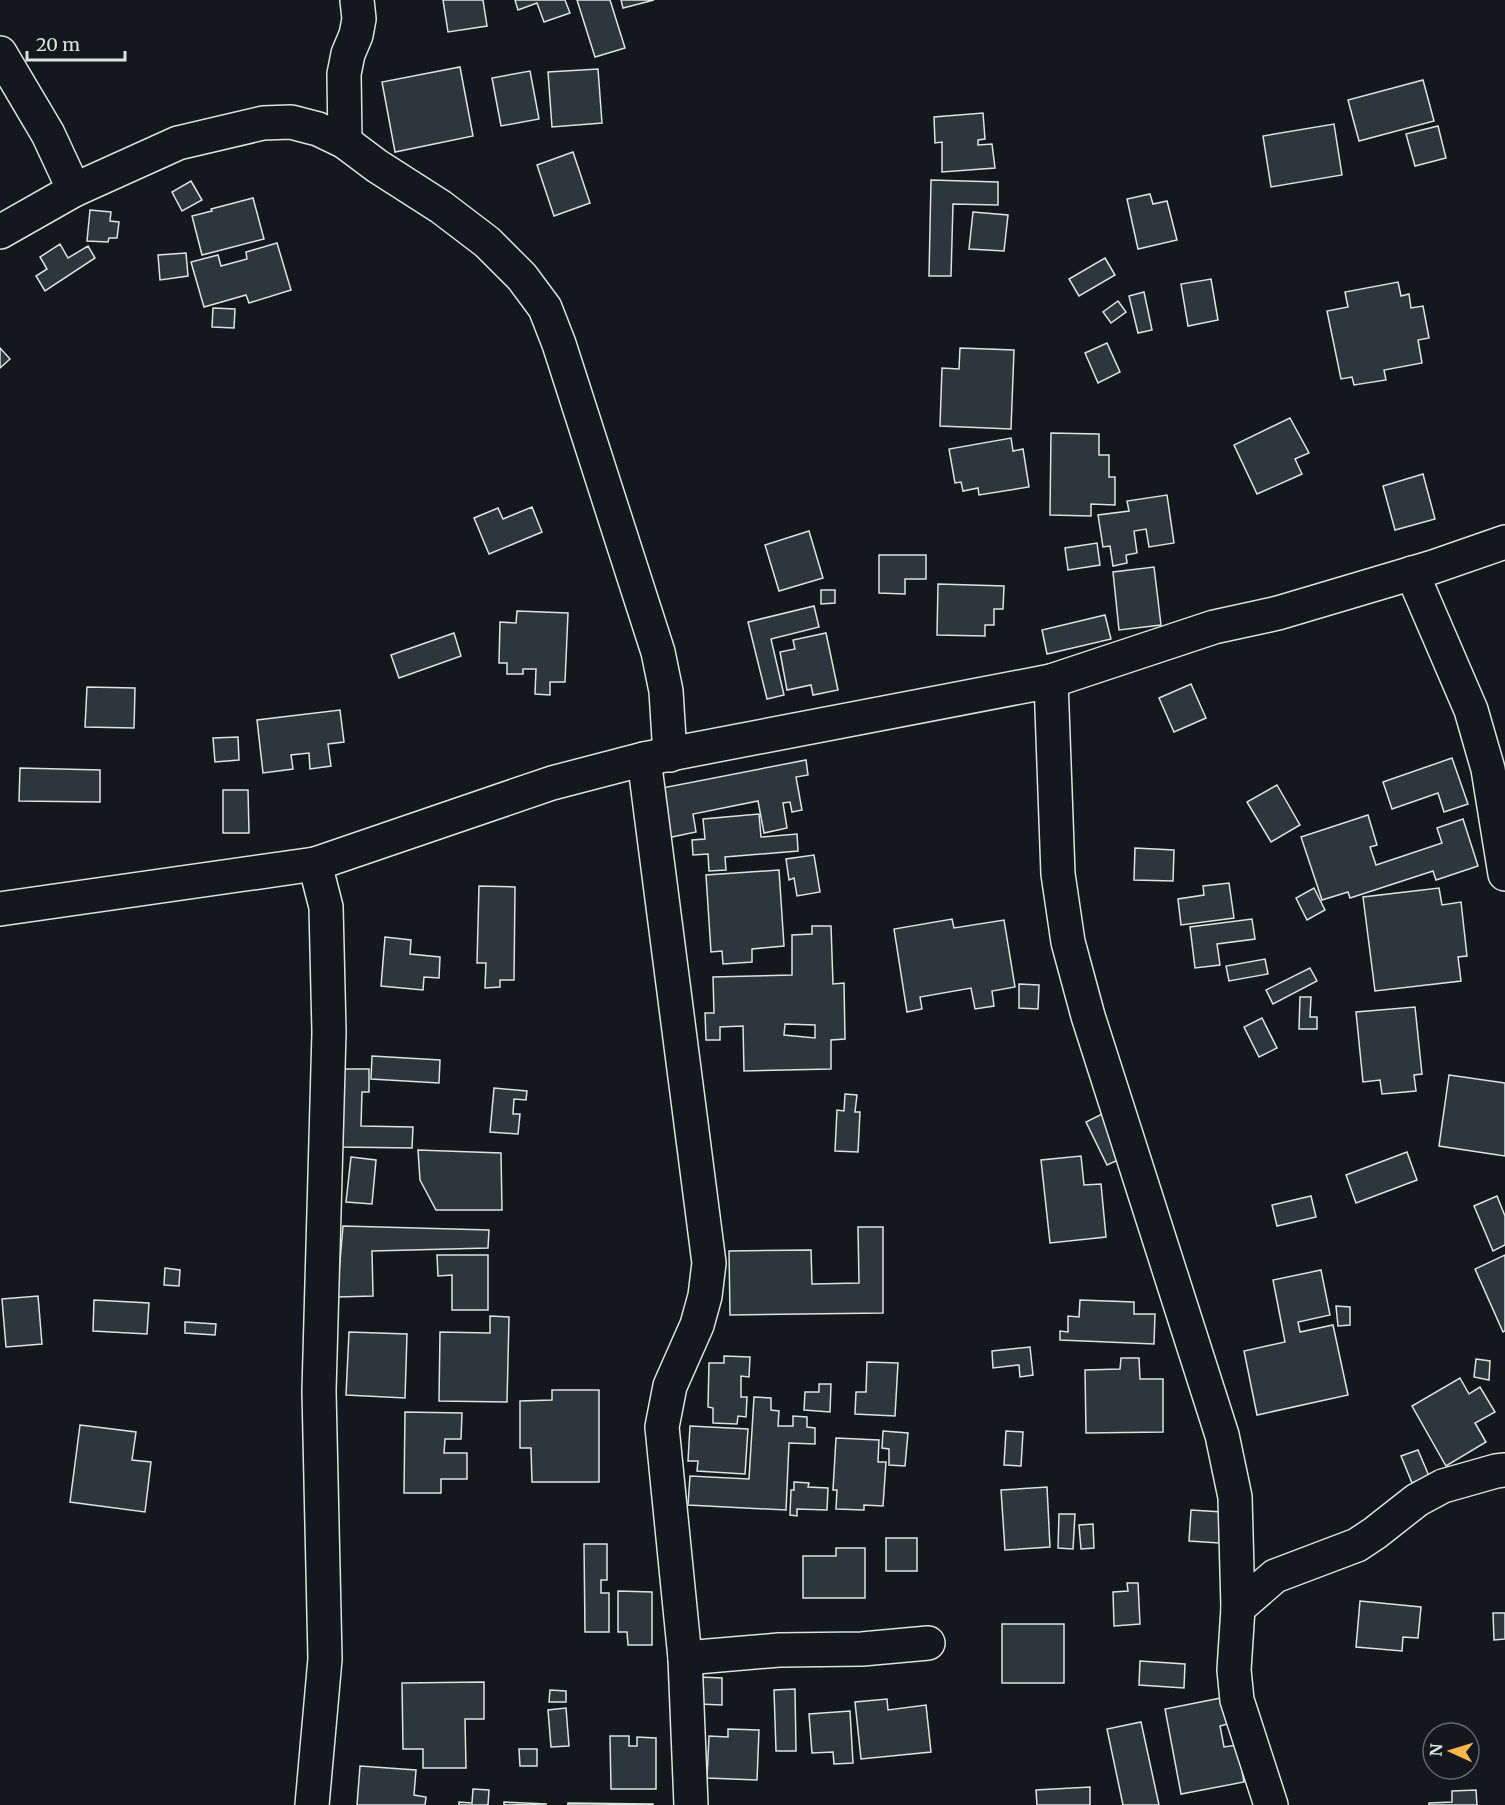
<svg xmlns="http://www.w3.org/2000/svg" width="1505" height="1805" font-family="Merriweather,serif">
<rect width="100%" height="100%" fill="#14181c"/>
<!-- building -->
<g fill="#2c363c" stroke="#d8e6dc" stroke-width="1.5" fill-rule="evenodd">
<path d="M443,0H483L487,26L448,32Z"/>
<path d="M515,0H565L570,13L544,22L537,3L518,10Z"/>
<path d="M577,0H610L625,48L595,57Z"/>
<path d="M621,0H654L623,8Z"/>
<path d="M460,67L473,136L395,152L382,82Z"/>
<path d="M598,69L602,123L552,127L548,72Z"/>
<path d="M530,71L539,119L501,126L492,78Z"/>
<path d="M1423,80L1434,121L1359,141L1348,100Z"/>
<path d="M983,113L985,139L978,140V145L992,144L995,168L942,172V142L935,143L934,117Z"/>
<path d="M1334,124L1342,175L1271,187L1263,136Z"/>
<path d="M1438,126L1446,158L1415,166L1406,134Z"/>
<path d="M573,152L590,203L554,216L537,165Z"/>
<path d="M931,180L998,182V205L953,204L951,276H929Z"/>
<path d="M191,181L202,200L182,211L172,192Z"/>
<path d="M1150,194L1153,204L1167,201L1177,240L1138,249L1127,199Z"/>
<path d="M253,198L264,239L202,255L192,216L212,211L211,209Z"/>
<path d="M90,210L111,212L110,221L119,222L117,238H109L108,242L87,241Z"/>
<path d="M973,212L1008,215L1004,251L969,249Z"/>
<path d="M277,243L291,290L249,303L246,295L204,307L191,262L218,255L221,266L247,259L246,252Z"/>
<path d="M60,244L68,258L88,246L95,258L45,291L36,276L47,269L40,257Z"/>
<path d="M186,253L188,276L160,280L158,255Z"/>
<path d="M1105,258L1115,275L1079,296L1069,279Z"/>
<path d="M1211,279L1218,320L1188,326L1181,284Z"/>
<path d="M1398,282L1401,296L1409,294L1411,308L1423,306L1429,338L1418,340L1422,363L1384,370L1386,380L1354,385L1352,377L1341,379L1327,311L1348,307L1345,292Z"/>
<path d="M1144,292L1152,330L1138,333L1129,296Z"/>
<path d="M1118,301L1126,312L1111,323L1103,312Z"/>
<path d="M213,308L235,309L234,328L212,327Z"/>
<path d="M1107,343L1120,372L1098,383L1085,353Z"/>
<path d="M0,348L10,359L0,368Z"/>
<path d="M960,348L1014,350L1011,429L940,426L942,368L959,369Z"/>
<path d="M1290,418L1309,453L1295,459L1302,474L1257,494L1234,445Z"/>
<path d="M1051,433L1099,434V455H1109V477H1115V505L1091,504V516L1050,515Z"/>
<path d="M1011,438L1013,451L1023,449L1029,487L979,495L978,488L963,491L961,482L955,483L949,449Z"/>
<path d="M1423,474L1435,519L1395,530L1383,486Z"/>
<path d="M1167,495L1174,543L1149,547L1146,529L1134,531L1137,553L1126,555L1127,563L1113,566L1110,546L1103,547L1098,515L1129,511L1127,501Z"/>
<path d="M532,507L542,532L489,554L474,518L498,508L503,519Z"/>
<path d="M809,531L823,578L779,591L765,545Z"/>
<path d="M1097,543L1100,565L1068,570L1065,548Z"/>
<path d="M879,555H926V579H905V594L879,593Z"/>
<path d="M1154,567L1161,625L1119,630L1113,572Z"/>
<path d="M938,584L1004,586L1003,609H994V625H985V636L937,635Z"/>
<path d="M821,590H835V603L821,604Z"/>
<path d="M814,606L819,627L771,639L784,695L767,699L748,622Z"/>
<path d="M517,611L568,613L565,682H550V695L535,694L536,669H523V674H507V663H499L500,622L516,623Z"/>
<path d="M1105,615L1111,639L1047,654L1042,630Z"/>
<path d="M454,633L461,656L399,678L391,655Z"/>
<path d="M826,633L838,690L813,695L811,685L787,690L780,652L795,649L793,640Z"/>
<path d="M1191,684L1206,718L1174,732L1159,698Z"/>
<path d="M87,687L135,688L134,728L85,727Z"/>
<path d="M340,710L344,742L328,744L331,766L310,769L309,753L291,755L293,769L263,773L257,720Z"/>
<path d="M238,737L239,760L215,762L213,738Z"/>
<path d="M1452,758L1468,804L1444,812L1438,793L1392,809L1383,782Z"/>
<path d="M806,760L808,775L796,777L802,810L792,812L790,802L783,803L787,828L764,833L758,801L693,814L696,832L667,838L657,789Z"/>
<path d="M20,768L100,770V802L19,801Z"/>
<path d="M1277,785L1300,825L1271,842L1247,802Z"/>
<path d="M223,790H248L249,833H223Z"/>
<path d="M759,814L761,837L797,834L798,851L725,857L726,870L709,871L708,854L693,855L692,840L705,839L703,819Z"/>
<path d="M1368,815L1377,845L1370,847L1376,865L1442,843L1437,828L1463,819L1478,866L1436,880L1433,871L1350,898L1348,892L1322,900L1301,837Z"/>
<path d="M1135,848L1174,850L1173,881L1134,880Z"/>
<path d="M814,855L820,892L797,896L794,878L789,880L786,859Z"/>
<path d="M779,870L784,946L752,949V962L723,964L722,951L711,952L706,875Z"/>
<path d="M1229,883L1234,918L1181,925L1178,899L1204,895L1203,886Z"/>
<path d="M479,886L515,887L514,980H500V987L485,988L486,963H477Z"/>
<path d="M1314,888L1325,910L1307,920L1296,898Z"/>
<path d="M1439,888L1442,905L1461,902L1467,956L1458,957L1461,981L1375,991L1363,897Z"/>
<path d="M952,919L954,928L1004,920L1015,987L992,991L994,1006L975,1009L971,988L920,997L922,1009L907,1012L894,929Z"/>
<path d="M1252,919L1255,939L1217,944L1220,965L1195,968L1190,927Z"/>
<path d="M812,926H831L833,984L844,983L845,1039L831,1040V1069L744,1071L743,1026L720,1027V1040H706L705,1013H714L713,977L792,975V935L812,934ZM785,1024L815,1025V1038L784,1035Z"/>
<path d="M385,937L411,940L410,954L440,957L439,978L424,977L423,990L381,986Z"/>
<path d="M1265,959L1268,974L1229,981L1226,966Z"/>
<path d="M1310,968L1317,981L1273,1004L1266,990Z"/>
<path d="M1019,984L1039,985L1038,1009L1019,1008Z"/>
<path d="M1300,997H1311L1310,1017H1317V1029H1299Z"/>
<path d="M1415,1007L1422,1074L1414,1075L1416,1091L1382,1094L1380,1080L1363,1082L1356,1012Z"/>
<path d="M1262,1018L1277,1048L1259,1057L1244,1027Z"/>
<path d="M372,1056L440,1060L439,1083L371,1079Z"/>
<path d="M338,1069H369V1092H362L361,1126L413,1127L412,1148L337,1147Z"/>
<path d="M1449,1075L1505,1083V1156L1439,1146Z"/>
<path d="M494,1088L527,1091L526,1100L514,1099L513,1114H520L518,1134L490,1132Z"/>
<path d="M845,1094L857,1095L855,1112H860L858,1152L835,1151L837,1110L844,1111Z"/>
<path d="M1104,1113L1125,1157L1107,1165L1086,1122Z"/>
<path d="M418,1150L501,1153L502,1210H436L420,1180Z"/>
<path d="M1407,1152L1417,1180L1356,1203L1346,1175Z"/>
<path d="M1081,1156L1084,1185L1101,1184L1106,1237L1050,1243L1041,1160Z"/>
<path d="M351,1157L376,1160L372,1204L346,1202Z"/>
<path d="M1311,1196L1316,1217L1277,1226L1272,1205Z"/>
<path d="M1497,1196L1505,1216V1245L1493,1251L1474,1206Z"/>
<path d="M343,1226L489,1230L488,1248L372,1251L373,1296L337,1297Z"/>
<path d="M858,1227H883V1313L730,1315L729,1251L811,1250L812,1284L859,1283Z"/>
<path d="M437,1255H488V1310H452V1275L438,1276Z"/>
<path d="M1505,1255V1331L1503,1332L1475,1269Z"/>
<path d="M165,1268L180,1270L179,1286L164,1285Z"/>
<path d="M1321,1270L1330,1315L1298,1322L1300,1332L1333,1325L1348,1395L1257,1415L1244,1351L1285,1342L1273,1280Z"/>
<path d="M38,1296L42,1344L6,1347L2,1299Z"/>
<path d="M94,1300L149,1303L147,1334L93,1331Z"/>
<path d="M1080,1300L1134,1302V1314H1155L1154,1344L1060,1340V1331L1068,1332V1316L1079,1317Z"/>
<path d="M1336,1306L1350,1307V1325L1338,1326Z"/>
<path d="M490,1316L509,1317L507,1402L439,1401L440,1332L490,1333Z"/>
<path d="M185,1322L216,1324L215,1335L185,1333Z"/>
<path d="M349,1332L407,1334L405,1398L346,1395Z"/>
<path d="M1030,1347L1033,1375L1020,1377L1019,1365L993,1368L992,1351Z"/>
<path d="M724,1356L750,1357L749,1377L741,1376V1397H747L746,1417L738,1416L737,1424L713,1423V1408L708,1407L709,1363H724Z"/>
<path d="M1121,1358H1139L1140,1379H1163V1432L1086,1433L1085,1370L1120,1369Z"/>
<path d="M1476,1359L1490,1361L1489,1380L1474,1377Z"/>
<path d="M867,1362L898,1363L895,1416L855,1414L856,1392H866Z"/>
<path d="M1460,1378L1469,1394L1480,1387L1495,1412L1475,1423L1486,1442L1446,1466L1412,1406Z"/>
<path d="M819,1384H831L830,1412L804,1410L805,1392H819Z"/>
<path d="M552,1390H599V1482H532L531,1448H520V1401L552,1400Z"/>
<path d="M754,1397L771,1398V1410L779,1411L778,1426H793V1416L807,1417V1427L815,1428V1444L789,1443L786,1510L688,1505L690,1476L749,1479Z"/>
<path d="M405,1412L462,1413L461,1439H445L444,1453H467V1479H441V1493H404Z"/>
<path d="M80,1425L136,1432L132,1460L151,1462L145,1512L70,1502Z"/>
<path d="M690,1426L748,1429L745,1474L697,1471L698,1461H688Z"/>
<path d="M883,1431L908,1433L905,1466L889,1465V1449L882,1448Z"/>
<path d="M1006,1431L1023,1432L1021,1466L1004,1465Z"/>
<path d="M836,1438L879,1440L878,1462H886L883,1506L864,1505V1510L836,1509L837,1490H833Z"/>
<path d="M1418,1450L1429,1476L1412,1483L1401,1456Z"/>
<path d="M794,1482L809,1483L808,1487L828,1488L827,1510L797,1509V1516L790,1515L791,1490H794Z"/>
<path d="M1047,1487L1050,1547L1005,1550L1001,1490Z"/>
<path d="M1191,1510L1222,1512L1219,1543L1189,1541Z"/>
<path d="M1059,1514H1075L1073,1549L1058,1548Z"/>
<path d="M1093,1524L1094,1548L1081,1549L1079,1525Z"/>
<rect x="886" y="1538" width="31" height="33"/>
<path d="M584,1544H607V1580H601V1593H609V1632H585Z"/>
<path d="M836,1548H865V1598H803V1556H836Z"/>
<path d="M1127,1583H1138L1140,1624L1114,1626L1113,1592L1128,1591Z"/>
<path d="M618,1591L652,1592V1645H628L627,1632H618Z"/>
<path d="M1360,1601L1421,1607L1418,1638L1403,1637L1402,1651L1356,1647Z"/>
<path d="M1493,1613H1505V1639L1494,1640Z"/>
<rect x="1002" y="1624" width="62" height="59"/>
<path d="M1140,1661L1185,1664L1184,1688L1139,1685Z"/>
<path d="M700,1677L722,1678V1705L699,1704Z"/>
<path d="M484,1682V1719H465L466,1768H423V1749H403L402,1683Z"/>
<path d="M795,1689L796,1751H776L774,1690Z"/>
<path d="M550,1690L566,1691V1702H549Z"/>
<path d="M1226,1697L1231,1723L1220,1726L1224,1747L1237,1745L1244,1782L1181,1794L1165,1709Z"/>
<path d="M887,1699L888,1710L926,1705L931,1752L861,1759L855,1702Z"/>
<path d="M566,1708L569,1746L551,1747L548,1710Z"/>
<path d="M850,1711L853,1763L834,1764L833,1752L812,1753L809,1714Z"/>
<path d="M1141,1722L1159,1805H1123L1107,1729Z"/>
<path d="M728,1729L759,1730L757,1780L707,1778L709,1736L728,1737Z"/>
<path d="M610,1736H629V1746H637V1737L656,1738V1789H611Z"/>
<path d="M519,1749H537V1766H520Z"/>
<path d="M360,1766L416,1770L414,1795L426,1797L425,1805H357Z"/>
<path d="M1090,1787V1805H1037L1036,1790Z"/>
<path d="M473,1789L489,1790L488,1805H459V1802L472,1803Z"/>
<path d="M1476,1790L1477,1805H1429V1803L1452,1802V1791Z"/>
<path d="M504,1802L547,1804L504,1805Z"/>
<path d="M568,1803L653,1804V1805H568Z"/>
</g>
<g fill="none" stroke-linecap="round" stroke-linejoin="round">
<defs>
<g id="minor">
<path d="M0,53L48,134L74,190"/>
<path d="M345,142L344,74L348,54L356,35L359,19L357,0"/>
<path d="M0,232L74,190L178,143L263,123L291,122L318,129L345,142L377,166L441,207L487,242L522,277L545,308L559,344L658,652L666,691L670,755"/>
<path d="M1412,573L1471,710L1488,769L1505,874"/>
<path d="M1051,681L1058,874L1068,942L1088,1016L1222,1435L1235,1497L1238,1608L1234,1670L1237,1700L1271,1805"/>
<path d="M644,759L709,1263L705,1296L697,1325L670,1386L662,1427L685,1658L691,1805"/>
<path d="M0,909L315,864L552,783L644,759L1051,681L1214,627L1278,613L1433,567L1505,542"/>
<path d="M1238,1608L1275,1576L1357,1545L1375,1533L1417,1500L1443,1486L1496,1471L1505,1470"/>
<path d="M685,1658L779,1650L862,1649L928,1643"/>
<path d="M312,1805L325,1659L319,1391L329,1032L326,907L315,864"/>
</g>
</defs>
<!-- minor casing -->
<use href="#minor" stroke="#d8e6dc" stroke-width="36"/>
<!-- minor -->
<use href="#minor" stroke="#14181c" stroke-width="33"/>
</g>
<!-- north arrow -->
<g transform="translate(1451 1751) rotate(274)"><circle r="28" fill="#14181c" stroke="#626a69" stroke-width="1.5"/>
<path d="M0-4.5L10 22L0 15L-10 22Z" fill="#ffb74d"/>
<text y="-9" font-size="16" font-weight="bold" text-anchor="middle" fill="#d8e6dc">N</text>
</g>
<!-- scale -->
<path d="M27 51v9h98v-9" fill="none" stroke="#d8e6dc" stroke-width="3"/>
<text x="36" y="51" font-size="18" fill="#d8e6dc" stroke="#14181c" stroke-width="4.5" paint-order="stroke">20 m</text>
</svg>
